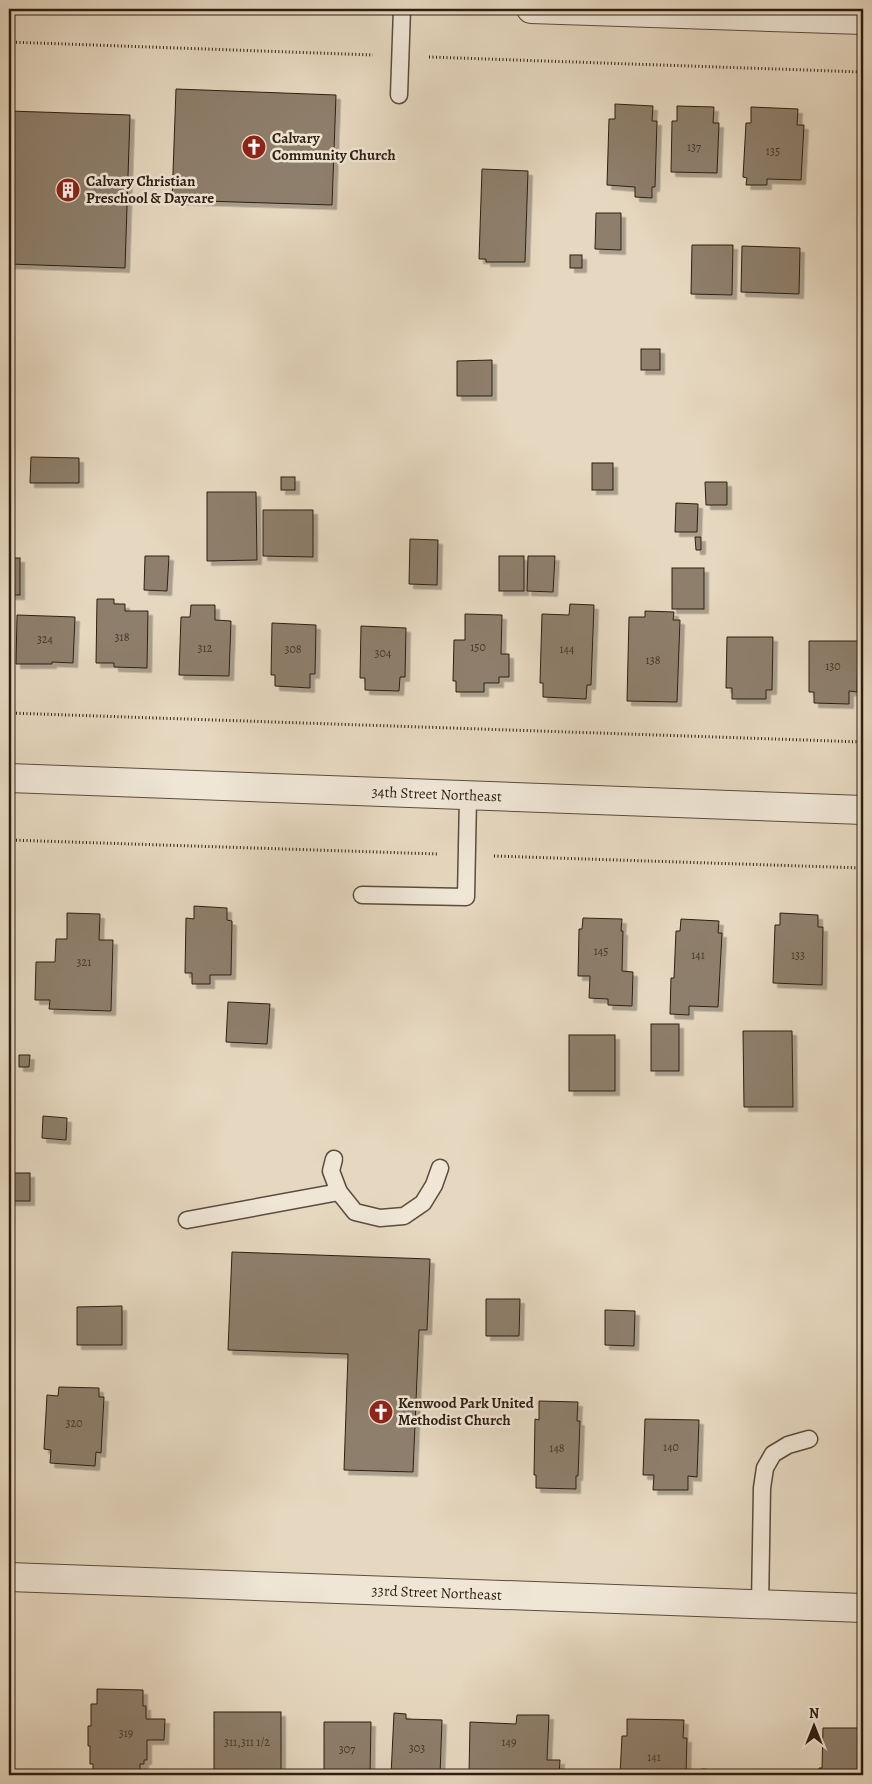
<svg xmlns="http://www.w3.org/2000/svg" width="872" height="1784" font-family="Alegreya,serif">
<defs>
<filter id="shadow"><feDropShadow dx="4.5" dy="4.5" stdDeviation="0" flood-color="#0004"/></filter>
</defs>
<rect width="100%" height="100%" fill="#e6d8c0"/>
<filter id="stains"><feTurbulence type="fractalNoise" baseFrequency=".004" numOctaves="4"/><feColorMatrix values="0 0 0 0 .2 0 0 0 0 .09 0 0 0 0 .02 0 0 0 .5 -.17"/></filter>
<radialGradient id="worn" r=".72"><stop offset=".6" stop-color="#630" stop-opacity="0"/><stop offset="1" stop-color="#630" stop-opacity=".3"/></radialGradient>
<!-- building -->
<g fill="#8e7f6c" stroke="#2e1e11" filter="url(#shadow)">
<path d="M176,89L336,95L332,205L172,200Z"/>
<path d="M615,104L653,106L652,121H657L655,187H652V198L635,197V187L607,185L609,119H615Z"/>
<path d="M677,106L714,107L713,123H719L717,173L671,172L672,121H677Z"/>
<path d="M751,107L798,109L797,125H804L801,180L767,179V185H746L747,178L743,177L746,123H751Z"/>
<path d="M9,111L130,115L125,268L9,264Z"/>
<path d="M482,169L528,171L525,262H486V259H479Z"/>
<path d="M596,213H621V250L595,249Z"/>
<path d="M692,245H733L732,295L691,294Z"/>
<path d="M742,246L800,248L799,294L741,292Z"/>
<rect x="570" y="255" width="12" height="13"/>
<rect x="641" y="349" width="19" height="21"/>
<path d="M492,360V396H457V361Z"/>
<path d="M31,457L79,458V483H30Z"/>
<rect x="592" y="463" width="21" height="27"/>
<rect x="281" y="477" width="14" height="13"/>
<path d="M705,482H727V505H706Z"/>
<path d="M207,492H256L257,560L207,561Z"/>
<path d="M676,503L698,504L697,532H675Z"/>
<path d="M263,510H313V557L263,556Z"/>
<path d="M695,537H701V550H696Z"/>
<path d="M410,539L438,540L437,585L409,584Z"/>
<path d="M145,556H169L167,591L144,590Z"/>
<rect x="499" y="556" width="25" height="35"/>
<path d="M528,556H555L553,592L527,591Z"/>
<rect x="9" y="558" width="11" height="37"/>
<rect x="672" y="568" width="32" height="41"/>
<path d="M97,599H114V604H125V611H148L147,668L114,667V663H96Z"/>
<path d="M570,604L594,605L591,685H587L586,699L543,697V683H540L542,614L569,615Z"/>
<path d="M191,605H215V620L231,621L229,676L179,675L181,617H190Z"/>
<path d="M645,611L674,612L673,620H680L677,702L627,701L629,617H645Z"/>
<path d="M465,614L502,615L501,654H509V677H499V683H484V692H456V681H453L454,640H465Z"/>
<path d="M17,615L75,617L73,663L52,662V664H16Z"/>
<path d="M272,623L316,625L315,674H310V688L275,686V675H271Z"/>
<path d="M361,626L406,628L405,677H400L399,691L365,690V678H360Z"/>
<path d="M727,637H773L772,690H766V699H732V688H726Z"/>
<path d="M809,641H858L857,692L849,691V704L814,703V692H809Z"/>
<path d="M194,906L227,908V920L232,921L231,975H210V984H192V973H185L186,918L194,919Z"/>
<path d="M67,913L100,914L99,940H113L111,1011L49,1009L50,1000H35L36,962H55L56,939H67Z"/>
<path d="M780,913L818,915V927H823L822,985L773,983L775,925H780Z"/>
<path d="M583,918L622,919L621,931H623L622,971L633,972L632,1006L608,1005V999L589,998L590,976H578L579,929H582Z"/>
<path d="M681,919L719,921L718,933H722L718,1007L689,1006V1015L670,1014L671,978H674L676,931H680Z"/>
<path d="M228,1002L270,1004L267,1044L226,1042Z"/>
<rect x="651" y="1024" width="28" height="47"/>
<path d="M743,1031H792L793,1107H744Z"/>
<rect x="569" y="1035" width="46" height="56"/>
<path d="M19,1055H30L29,1067H19Z"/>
<path d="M43,1116L67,1118L66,1140L42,1138Z"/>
<rect x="9" y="1173" width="21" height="28"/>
<path d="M232,1252L430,1259L427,1330H419L413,1472L344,1470L348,1354L228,1350Z"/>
<path d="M486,1299H520L519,1336H486Z"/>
<path d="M122,1306V1345H77V1307Z"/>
<path d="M605,1310L635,1311L634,1346L605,1345Z"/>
<path d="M59,1387L99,1388V1397H104L101,1453L96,1452L95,1466L50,1463L51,1450L44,1449L47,1395L58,1396Z"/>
<path d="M539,1401L578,1402L577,1421H580L578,1476H576V1489L536,1488V1475H534L535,1419L539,1420Z"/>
<path d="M645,1419L699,1420L697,1477L688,1476V1490H653L654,1475H643Z"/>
<path d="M97,1689L143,1690V1706H146V1719H165L164,1740H147V1760H144V1764H140V1775H93V1764H90V1746H88V1726H91V1704H97Z"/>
<rect x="214" y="1712" width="67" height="60"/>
<path d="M394,1713L406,1714V1719L442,1720L440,1775H391Z"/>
<path d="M517,1715H549L547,1760H560L559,1775H469L470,1722L516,1724Z"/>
<path d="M627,1719L684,1720L683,1738H687L686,1775H620L622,1736H627Z"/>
<path d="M324,1722H371L370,1775H324Z"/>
<path d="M823,1728H863V1775H819V1768H822Z"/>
<path d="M702,1769L745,1772L744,1775H702Z"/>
</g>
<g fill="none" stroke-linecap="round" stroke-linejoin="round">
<defs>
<g id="lane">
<path d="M399,95L402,9"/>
<path d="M362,895L466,897L468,797"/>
<path d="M334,1159L331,1171L339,1192L355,1212L380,1218L404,1216L423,1203L434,1185L440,1168"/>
<path d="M187,1220L339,1192"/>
<path d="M760,1605L762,1488L765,1468L773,1454L788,1445L809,1439"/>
</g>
<g id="street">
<path d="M531,9L863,20"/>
<path id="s1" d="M9,778L863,810"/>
<path id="s2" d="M9,1577L863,1608"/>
</g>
</defs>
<!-- lane casing -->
<use href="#lane" stroke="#5c4c3d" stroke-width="19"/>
<!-- street casing -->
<use href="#street" stroke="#5c4c3d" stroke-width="30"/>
<!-- path -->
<g stroke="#2e1e11" stroke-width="3" stroke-dasharray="1 2.5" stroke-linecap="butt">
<path d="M9,42L373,55"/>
<path d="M429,57L863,72"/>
<path d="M9,713L863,742"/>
<path d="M9,840L438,854"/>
<path d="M494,856L863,868"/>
</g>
<!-- lane -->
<use href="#lane" stroke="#efe6d6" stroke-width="16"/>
<!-- street -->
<use href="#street" stroke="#efe6d6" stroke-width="28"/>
</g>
<!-- icons -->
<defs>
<symbol id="church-disc" viewBox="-11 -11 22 22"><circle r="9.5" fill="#8f2418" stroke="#efe6d6"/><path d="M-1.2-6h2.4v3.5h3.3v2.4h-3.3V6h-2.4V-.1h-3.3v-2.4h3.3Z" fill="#fff"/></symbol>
<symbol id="building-disc" viewBox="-11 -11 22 22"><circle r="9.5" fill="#8f2418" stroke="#efe6d6"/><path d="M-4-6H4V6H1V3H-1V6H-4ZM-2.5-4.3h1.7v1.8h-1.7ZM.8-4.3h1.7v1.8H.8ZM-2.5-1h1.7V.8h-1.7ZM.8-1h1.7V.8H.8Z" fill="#fff"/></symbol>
</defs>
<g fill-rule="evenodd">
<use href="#church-disc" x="240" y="133" width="28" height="28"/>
<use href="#building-disc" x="54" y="176" width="28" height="28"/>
<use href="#church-disc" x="367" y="1398" width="28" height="28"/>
</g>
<g text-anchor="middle" stroke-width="5" stroke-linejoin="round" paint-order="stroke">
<!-- number labels -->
<g font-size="12" fill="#463628">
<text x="694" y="151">137</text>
<text x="773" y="155">135</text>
<text x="122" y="641">318</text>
<text x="45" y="643">324</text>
<text x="478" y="651">150</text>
<text x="205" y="652">312</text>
<text x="293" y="653">308</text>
<text x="567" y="653">144</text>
<text x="383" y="657">304</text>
<text x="653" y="664">138</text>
<text x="833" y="670">130</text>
<text x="601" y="955">145</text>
<text x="698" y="959">141</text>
<text x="798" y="959">133</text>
<text x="84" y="966">321</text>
<text x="74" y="1427">320</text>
<text x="671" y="1451">140</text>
<text x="557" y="1452">148</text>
<text x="126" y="1737">319</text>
<text x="247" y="1746">311,311 1/2</text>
<text x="509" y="1746">149</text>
<text x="417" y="1752">303</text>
<text x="347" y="1753">307</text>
<text x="654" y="1761">141</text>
</g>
<!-- poi labels -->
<g font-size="15" font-weight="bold" fill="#2e1e11" stroke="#efe6d6" text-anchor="start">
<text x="272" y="143">Calvary<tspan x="272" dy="17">Community Church</tspan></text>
<text x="86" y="186">Calvary Christian<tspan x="86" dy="17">Preschool &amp; Daycare</tspan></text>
<text x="398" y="1408">Kenwood Park United<tspan x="398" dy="17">Methodist Church</tspan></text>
</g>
<!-- street labels -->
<g font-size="15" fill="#2e1e11" stroke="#efe6d6">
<text dy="5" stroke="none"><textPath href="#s1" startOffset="428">34th Street Northeast</textPath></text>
<text dy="5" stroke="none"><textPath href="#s2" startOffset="428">33rd Street Northeast</textPath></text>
</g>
</g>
<!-- margin -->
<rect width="872" height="1784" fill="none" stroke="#e6d8c0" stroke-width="30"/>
<rect x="10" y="10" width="852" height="1764" fill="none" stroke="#2e1e11" stroke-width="2.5"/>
<rect x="15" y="15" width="842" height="1754" fill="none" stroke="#2e1e11"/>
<!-- north arrow -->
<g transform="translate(814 1726)" stroke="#efe6d6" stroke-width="4" paint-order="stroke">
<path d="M0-4L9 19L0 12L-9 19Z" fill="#2e1e11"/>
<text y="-8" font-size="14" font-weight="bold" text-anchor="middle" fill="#2e1e11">N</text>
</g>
<rect width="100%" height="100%" filter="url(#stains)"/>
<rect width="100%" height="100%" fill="url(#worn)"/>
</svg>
